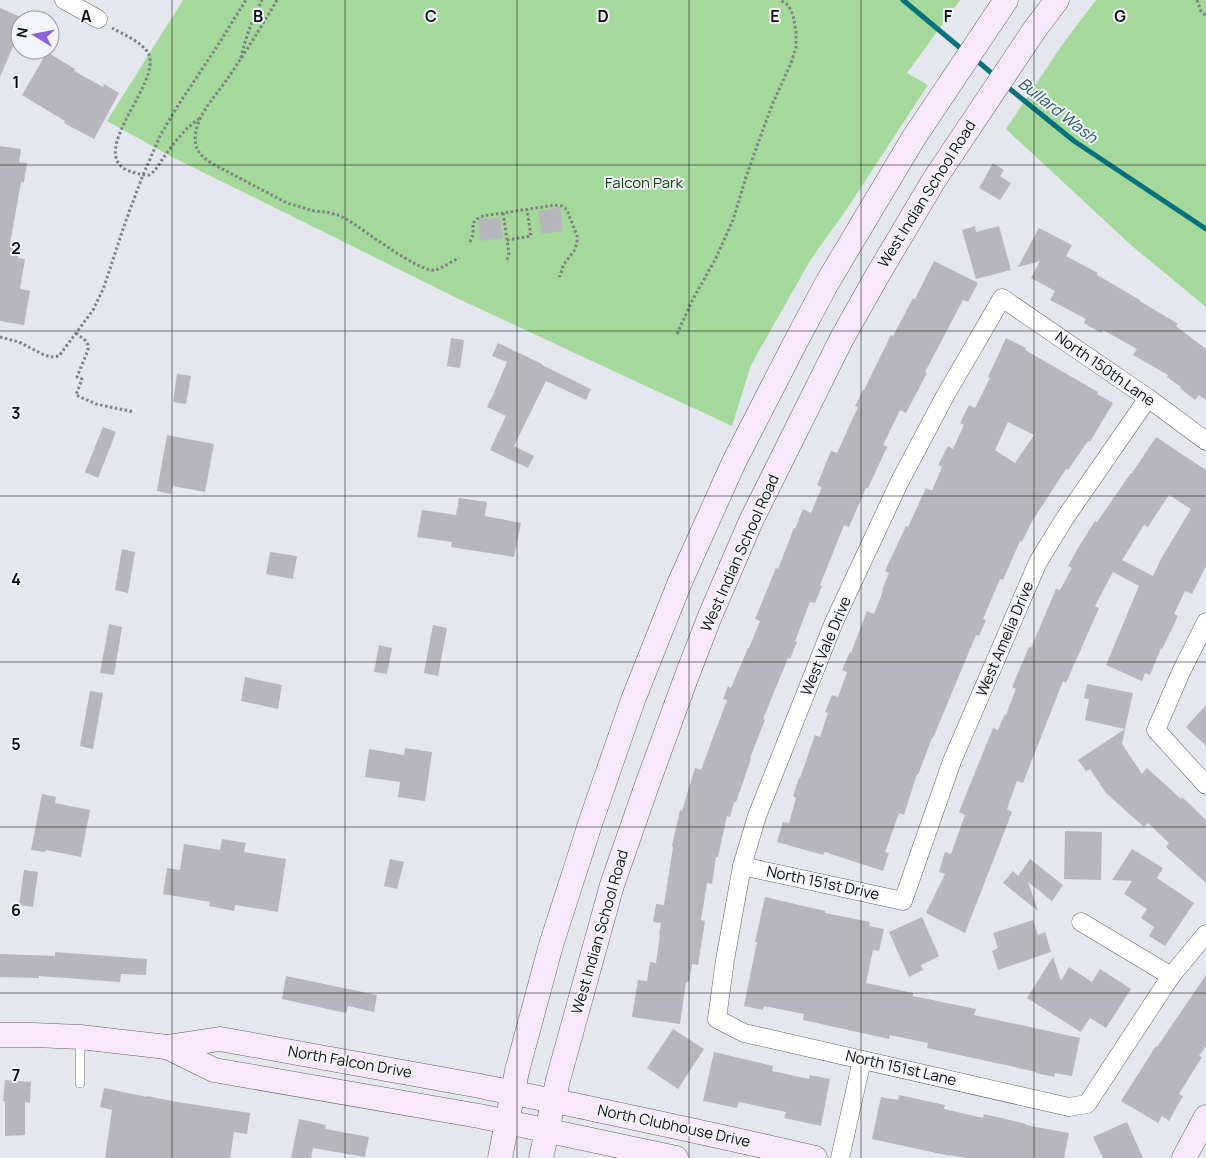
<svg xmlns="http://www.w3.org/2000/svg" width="1206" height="1158" font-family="Manrope,sans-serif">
<rect width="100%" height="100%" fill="#e4e7ed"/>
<!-- green -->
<g fill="#a5d89b">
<path d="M183,0H960L907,73L928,85L844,213L811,259L751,365L732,426L463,301L174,158L107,121Z"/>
<path d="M1096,0H1206V307L1132,246L1006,129L1062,45Z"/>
</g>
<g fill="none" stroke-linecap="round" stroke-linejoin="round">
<!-- stream -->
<g stroke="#04727a" stroke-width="5">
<path d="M903,0L964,51"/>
<path d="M975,59L995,76"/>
<path d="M1005,85L1074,141L1206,229"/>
</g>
</g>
<!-- building -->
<g fill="#b7b6bc" fill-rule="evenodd">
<path d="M0,8L25,19L24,20H20V30L0,77Z"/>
<path d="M47,52L75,69L74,71L103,87L104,84L119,93L94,139L64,123L65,121L22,95Z"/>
<path d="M0,146L21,149L19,162L27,163L24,182H21L10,244L20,246L18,258L25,259L20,289L30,291L24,325L0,321Z"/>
<path d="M993,163L1004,170L1000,176L1011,183L1000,200L979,188Z"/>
<path d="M560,207L563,231L542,234L538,211Z"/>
<path d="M500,217L503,238L481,241L478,220Z"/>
<path d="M975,226L976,232L999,226L1011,270L976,279L962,230Z"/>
<path d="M1039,228L1072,245L1066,256L1098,273L1097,275L1140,300V301L1178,324L1176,326L1206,349V400L1199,395L1195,400L1180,388L1181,387L1167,377L1168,375L1133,355L1137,349L1103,330L1101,333L1084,323L1086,319L1050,300L1055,291L1031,278L1040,261L1018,267Z"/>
<path d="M934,261L978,283L968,302L963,300L925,372L927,373L906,413L900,410L883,445L887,447L868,488H866L849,527L844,525L820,585L822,586L815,603L810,602L795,641L797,642L790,659L788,658L763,719L765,720L750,758L751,759L736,802H734L730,817L727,816L718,857H716L712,884L707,883L701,920L705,921L698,965L692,964L689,982H686L680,1024L632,1017L638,980L647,981L650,962L656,963L660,935H659L661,923L653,922L656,904L664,905L673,847L672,846L680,810L682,811L695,768L701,770L727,700L723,699L728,686L731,688L748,648H749L760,621L755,619L776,568L778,569L794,528L795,529L803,509L811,513L822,487L817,485L831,451L837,453L858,407L855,406L863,390H864L891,335L893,336L913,298L915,299Z"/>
<path d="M451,338L464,340L460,368L447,366Z"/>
<path d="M1006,338L1026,348L1025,350L1098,392L1097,394L1113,403L1090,442L1088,441L1068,470L1066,469L1031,523L1022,542L1020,541L1003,580L1000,579L983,619L986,620L979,636L976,635L933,738H932L918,775L917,774L904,815L899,813L885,852L889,853L883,871L825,852L823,855L777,842L783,822L789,823L796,798L793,796L799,778H800L815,735L820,737L828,713L825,712L832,695L838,697L847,672L842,670L850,652L851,653L867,611L874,614L883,591L882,590L889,573L885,571L891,558L906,526L908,527L926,488L932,491L942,467L938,465L948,446L953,449L964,425L960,423L969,405L975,408L990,378L988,377ZM1008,422L1034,435L1015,463L995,450Z"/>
<path d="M498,343L542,364V365L591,389L586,400L546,381L514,446L534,456L528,468L490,450L506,416L487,407L493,395L507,362L492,356Z"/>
<path d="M177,374L191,376L186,404L173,402Z"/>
<path d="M103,427L116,432L98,478L85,472Z"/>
<path d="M167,435L214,444L205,492L173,486L171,494L157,491Z"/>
<path d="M1156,437L1206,470V566L1192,594L1185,591L1174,614L1178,616L1169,635L1162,649L1161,648L1150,675L1145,673L1142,681L1106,665L1139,586L1113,572L1095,606L1099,608L1066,683L1063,681L1023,783L1017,781L1007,809L1012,812L965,933L926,913L945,874L939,872L945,852L951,854L965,815L959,812L993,728L998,730L1005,714L1006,715L1016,689L1012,687L1029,647L1031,648L1056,589L1060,590L1072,568L1068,566L1078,548L1095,521L1097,522L1131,473H1132ZM1169,495L1191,509L1162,557L1153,576L1122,560L1144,525L1148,527Z"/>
<path d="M459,498L487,502L485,516L521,523L514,557L451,547L452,542L417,537L422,510L456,515Z"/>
<path d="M122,549L135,552L128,593L115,590Z"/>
<path d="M270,552L297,556L293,579L266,574Z"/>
<path d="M109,624L122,627L114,675L100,673Z"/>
<path d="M433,625L447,628L438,676L424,673Z"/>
<path d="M379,645L392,648L387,674L374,672Z"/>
<path d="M245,677L282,685L278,709L241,701Z"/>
<path d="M1087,684L1133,693L1125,729L1085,720L1089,699L1084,698Z"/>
<path d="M90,691L103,693L93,749L80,746Z"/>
<path d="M1206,705V746L1186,727Z"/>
<path d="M1125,729L1122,744L1142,774L1147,768L1181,799L1182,797L1206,820V883L1166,847L1169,843L1148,823L1144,827L1106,793L1090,769L1086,771L1078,760Z"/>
<path d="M405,748L432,752L425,801L398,797L400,782L365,777L369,749L404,755Z"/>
<path d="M42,794L56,797L55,803L90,810L81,857L46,850L45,852L31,850Z"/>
<path d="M1065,831L1102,832L1101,880L1064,879Z"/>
<path d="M222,839L246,843L244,852L286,859L278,912L235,905L234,911L209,906L210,902L163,894L167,868L180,870L184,844L220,850Z"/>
<path d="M1132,849L1163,868L1157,878L1194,903L1165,946L1149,936L1154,927L1141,918L1147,909L1124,894L1132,881L1112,880Z"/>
<path d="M390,859L404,862L397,889L384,886Z"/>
<path d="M1030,859L1063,885L1052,901L1028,882L1038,911L1003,883L1013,871L1018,876Z"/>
<path d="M24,870L38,872L33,907L19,905Z"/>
<path d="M765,897L825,911V913L870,922L869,926L884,929L879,951L873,950L866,983L913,993V996L976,1009L974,1015L1080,1038L1072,1076L1055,1073L1054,1077L1036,1073V1072L1010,1066L927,1048L928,1043L890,1035L889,1039L803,1020L804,1014L764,1006L763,1010L744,1006L757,942H755Z"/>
<path d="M922,917L939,956L921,965L923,970L909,977L889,932Z"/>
<path d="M1033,920L1038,935L1045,932L1051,952L998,970L992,951L998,948L993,933Z"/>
<path d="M55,952L147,959L146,975L121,974L120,982L39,976V978L0,977V954L55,956Z"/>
<path d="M1053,957L1061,981L1069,967L1092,982L1100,969L1131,989L1106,1028L1090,1018L1081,1032L1027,998Z"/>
<path d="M1206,975V1046L1199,1056L1202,1057L1179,1094L1183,1096L1169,1121L1162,1116L1158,1123L1121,1101L1156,1046L1157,1047Z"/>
<path d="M286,976L377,995L374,1012L348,1006L346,1013L282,999Z"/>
<path d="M673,1029L704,1049L678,1089L647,1068Z"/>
<path d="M714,1052L773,1066L772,1071L809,1079L810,1075L830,1079L821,1126L784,1118L786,1112L739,1102L737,1108L703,1101Z"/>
<path d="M5,1080L31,1082L30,1103L25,1102V1135L5,1136V1101H3Z"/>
<path d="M104,1088L147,1097V1096L177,1102L250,1113L247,1134L234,1132L230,1158H105L112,1110L100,1107Z"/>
<path d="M899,1095L945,1105L944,1109L983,1118L984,1114L1026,1124V1125L1069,1133L1064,1158H966L950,1155V1156L872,1139L881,1097L898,1100Z"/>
<path d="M299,1119L326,1125L325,1129L369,1137L365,1157L313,1148L311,1158H291Z"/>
<path d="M1127,1122L1143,1158H1103L1093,1137Z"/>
</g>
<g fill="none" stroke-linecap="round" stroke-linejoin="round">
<defs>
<path id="lane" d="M80,1083V1037"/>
<g id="street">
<path d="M64,0L98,19"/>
<path d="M1206,441L1148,398L1002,298L945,396L899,483L834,622L757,816L742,866L725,960L717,1019L744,1033L1069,1107L1087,1104L1171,976L1206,934"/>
<path d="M1206,622L1181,672L1156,730L1206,785"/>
<path d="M742,866L903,901L952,761L1038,562L1065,518L1148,398"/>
<path d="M1081,922L1171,976"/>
<path d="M840,1158L862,1060"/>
</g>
<g id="secondary">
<path d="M0,1035H34L80,1037L167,1047L220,1039L480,1086C511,1093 542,1098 574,1105C654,1122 735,1139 815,1158"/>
<path d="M167,1047L214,1070L479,1116L676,1158"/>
<path d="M500,1158L517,1071L551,945L592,818L633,700L680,582L734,462L794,345L827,283L913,139L1006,0"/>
<path d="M541,1158L558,1080L612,885L647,785L686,678L710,616L751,521L841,340L877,276L934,180L1035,29L1057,0"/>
<path d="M1184,1158L1206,1117"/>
</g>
</defs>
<!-- lane casing -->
<use href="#lane" stroke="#626469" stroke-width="10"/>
<!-- street casing -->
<use href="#street" stroke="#626469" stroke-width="19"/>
<!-- secondary casing -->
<use href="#secondary" stroke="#626469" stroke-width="25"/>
<!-- path -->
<g stroke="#7e8084" stroke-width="3" stroke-dasharray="2.5 2.5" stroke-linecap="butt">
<path d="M277,0C262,26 246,51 230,75C219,92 199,112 196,131C193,147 198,154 211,163L287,203L314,211L326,212L338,215L348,220C364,230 420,273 435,270C441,269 452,261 459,258"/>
<path d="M1197,0L1201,11L1206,16"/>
<path d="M112,28C123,34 144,43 149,55C160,84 88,152 127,170C134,173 141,175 149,175C156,171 159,164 164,157C172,145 187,126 199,119"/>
<path d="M241,58C245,38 253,19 262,0"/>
<path d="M503,213L509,253L507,260"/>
<path d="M507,240L531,236L527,210"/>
<path d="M470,242L473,235V223L477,219L483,216L555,205L562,206L567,210L577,236V243L574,251L564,264L559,278"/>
<path d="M76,333L85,340L88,345V350L77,377L82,379L76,395L96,404L134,412"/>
<path d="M677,334L693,299L716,258L733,220L746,177L757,146L772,105L791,63L796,47V32L793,15L788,5L780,0"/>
<path d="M0,337L19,342L44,355L51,357L59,356L93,310L104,287L125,223L143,175L161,134L177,107L218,45L246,0"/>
</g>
<!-- lane -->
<use href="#lane" stroke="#fff" stroke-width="9"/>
<!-- street -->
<use href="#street" stroke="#fff" stroke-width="18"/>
<!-- secondary -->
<use href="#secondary" stroke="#f7e8fd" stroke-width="24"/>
</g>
<!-- grid -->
<path fill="none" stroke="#0e0f11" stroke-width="1" stroke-opacity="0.55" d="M172,0V1158M345,0V1158M517,0V1158M689,0V1158M861,0V1158M1034,0V1158M0,165H1206M0,331H1206M0,496H1206M0,662H1206M0,827H1206M0,993H1206"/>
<g text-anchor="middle" stroke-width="4" stroke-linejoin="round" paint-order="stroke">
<!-- park labels -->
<g font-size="15" fill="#0c4400" stroke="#f2f4fa">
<text x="644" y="188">Falcon Park</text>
</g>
<!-- street labels -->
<g font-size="15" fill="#0e0f11" stroke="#f2f4fa">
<text transform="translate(927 194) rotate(-58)" y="5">West Indian School Road</text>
<text transform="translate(1105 369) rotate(35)" y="5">North 150th Lane</text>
<text transform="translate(740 553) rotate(-66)" y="5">West Indian School Road</text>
<text transform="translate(1005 639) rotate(-67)" y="5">West Amelia Drive</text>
<text transform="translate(826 646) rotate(-67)" y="5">West Vale Drive</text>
<text transform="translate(823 883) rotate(12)" y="5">North 151st Drive</text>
<text transform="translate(600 932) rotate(-74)" y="5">West Indian School Road</text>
<text transform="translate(350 1062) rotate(10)" y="5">North Falcon Drive</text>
<text transform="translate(901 1068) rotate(13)" y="5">North 151st Lane</text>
<text transform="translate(674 1126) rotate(12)" y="5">North Clubhouse Drive</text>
</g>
<!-- water labels -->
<g font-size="16" font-style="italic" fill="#275a5f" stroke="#f2f4fa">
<text transform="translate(1058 110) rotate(38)" y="6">Bullard Wash</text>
</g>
</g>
<g font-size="16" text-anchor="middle" font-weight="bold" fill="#0e0f11" stroke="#f2f4fa" stroke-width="4" stroke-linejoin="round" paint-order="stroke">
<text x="86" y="22">A</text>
<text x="258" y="22">B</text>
<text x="431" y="22">C</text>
<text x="603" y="22">D</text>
<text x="775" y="22">E</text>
<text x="948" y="22">F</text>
<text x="1120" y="22">G</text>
<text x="16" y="88">1</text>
<text x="16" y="254">2</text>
<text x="16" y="419">3</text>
<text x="16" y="585">4</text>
<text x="16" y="750">5</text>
<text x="16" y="916">6</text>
<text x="16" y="1081">7</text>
</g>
<!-- north arrow -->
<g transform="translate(35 35) rotate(280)"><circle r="24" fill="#f2f4fa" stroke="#97989d"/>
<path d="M0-4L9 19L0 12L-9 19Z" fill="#8d61db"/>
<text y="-8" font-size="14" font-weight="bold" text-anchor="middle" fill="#0e0f11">N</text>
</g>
</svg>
